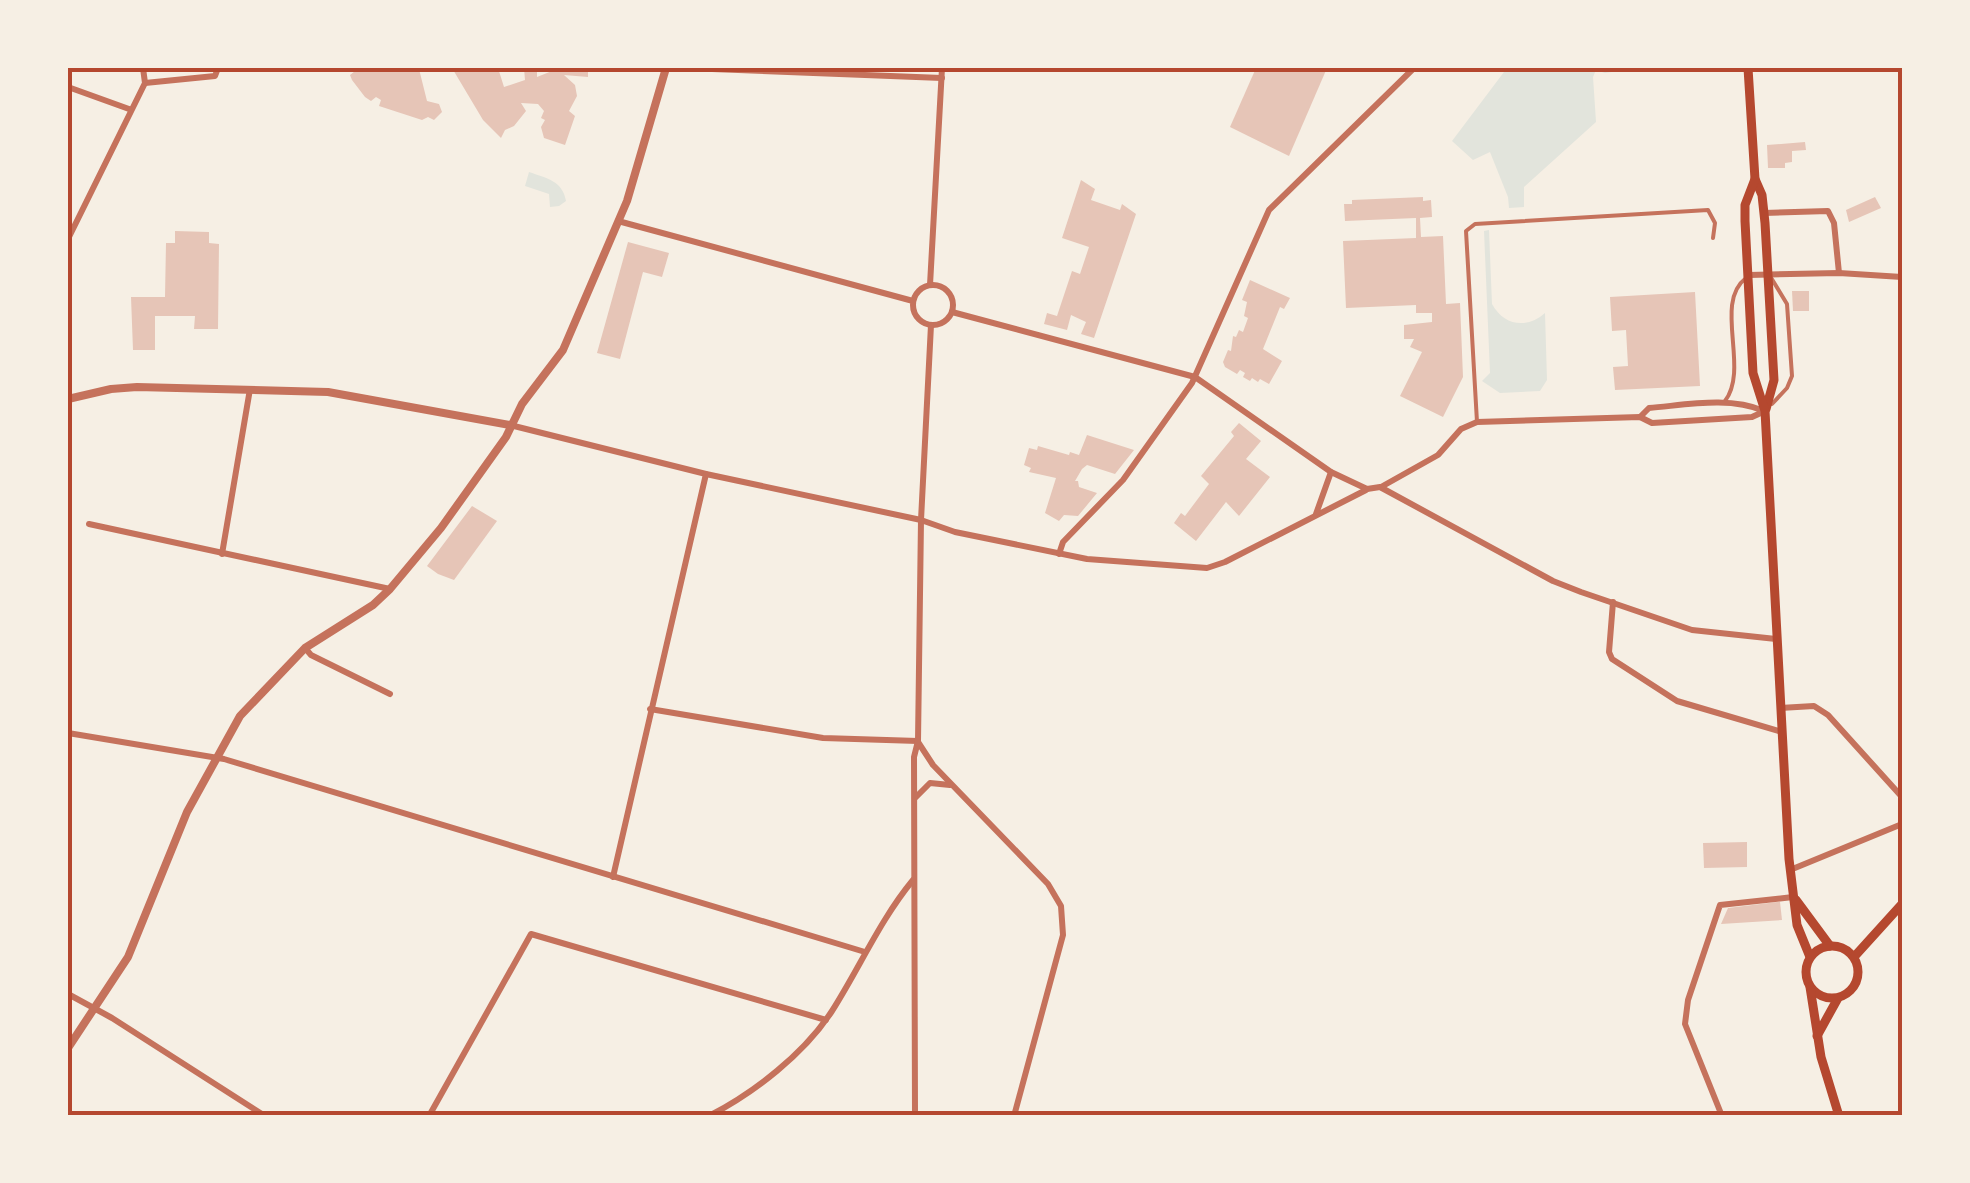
<svg xmlns="http://www.w3.org/2000/svg" width="1970" height="1183" font-family="'Asap Condensed',sans-serif">
<rect width="100%" height="100%" fill="#f6efe4"/>
<!-- green -->
<g fill="#e2e4dc">
<path d="M1507,68H1637L1605,73L1596,70L1593,77L1596,122L1524,187V207L1509,208L1508,197L1490,152L1473,160L1452,141Z"/>
<path d="M529,172C546,178 563,181 566,201L559,206L550,207L549,194L525,186Z"/>
<path d="M1489,230L1492,304C1504,326 1527,329 1545,313L1547,380L1540,391L1500,393L1482,381L1490,373L1484,231Z"/>
</g>
<!-- building -->
<g fill="#e6c5b7">
<path d="M359,68H406V72L419,69L427,101L439,104L442,112L434,120L428,117L422,120L379,106L381,100L376,97L371,101L365,97L352,80L350,75Z"/>
<path d="M452,68H498L504,87L525,80L524,68H537V77L552,71L551,68H588V77L564,75L575,85L577,96L569,111L575,116L565,145L544,138L541,127L545,120L541,118L544,111L538,104L521,103L526,111L514,126L505,130L501,138L483,120Z"/>
<path d="M1256,68H1327L1289,156L1230,127Z"/>
<path d="M1805,142L1806,150L1792,151V162L1785,163V168H1768L1767,145Z"/>
<path d="M1081,180L1095,189L1091,200L1120,210L1122,204L1136,214L1094,338L1081,334L1086,322L1071,315L1067,330L1044,324L1047,313L1057,316L1072,271L1080,274L1089,247L1062,238Z"/>
<path d="M1423,197V201L1431,200L1432,217L1420,218L1421,237L1443,236L1446,304L1460,303L1463,377L1443,417L1400,396L1422,352L1410,347L1414,339H1404V325L1432,322V313H1416V305L1346,308L1343,241L1416,238V218L1345,221L1344,204H1352V200Z"/>
<path d="M1875,197L1881,208L1849,222L1846,210Z"/>
<path d="M175,231L209,232V243L219,244L218,329H194L195,316H155V350H133L131,297H165L166,243H175Z"/>
<path d="M628,242L669,253L662,277L643,272L620,359L597,353Z"/>
<path d="M1250,280L1290,298L1284,309L1280,307L1263,349L1282,361L1269,384L1260,379L1258,382L1252,378L1250,381L1243,377L1245,373L1240,370L1237,374L1225,367L1223,362L1228,350L1231,351L1233,336L1236,337L1239,330L1243,332L1248,318L1244,316L1247,302L1242,300Z"/>
<path d="M1792,291H1809V311H1793Z"/>
<path d="M1695,292L1700,386L1615,390L1613,367L1628,366L1626,330L1612,331L1610,297Z"/>
<path d="M1239,423L1261,441L1246,459L1270,477L1239,516L1226,502L1196,541L1174,523L1181,513L1185,516L1209,484L1201,476L1234,436L1231,432Z"/>
<path d="M1087,435L1134,450L1115,474L1087,465L1082,469L1075,481H1078L1079,487L1097,493L1078,516L1064,515L1059,521L1045,513L1056,478L1029,472L1031,468L1024,465L1029,448L1037,450L1038,446L1069,455L1070,452L1079,455Z"/>
<path d="M472,506L497,521L454,580L438,574L427,566Z"/>
<path d="M1747,842V867L1704,868L1703,843Z"/>
<path d="M1777,902H1780L1782,920L1721,924L1728,908Z"/>
</g>
<g fill="none" stroke-linecap="round" stroke-linejoin="round">
<!-- service -->
<g stroke="#c5725c" stroke-width="4">
<path d="M1770,276L1787,304L1792,376L1787,388L1772,404"/>
<path d="M1725,401C1750,368 1713,303 1746,278"/>
<path d="M1477,422L1466,231L1475,224L1708,210L1715,223L1713,238"/>
</g>
<!-- minor -->
<g stroke="#c5725c" stroke-width="6">
<path d="M686,68L942,78"/>
<path d="M145,83L215,76L218,68"/>
<path d="M68,87L129,109"/>
<path d="M1764,213L1828,211L1834,223L1839,273"/>
<path d="M618,221L913,301"/>
<path d="M68,239L145,83L143,68"/>
<path d="M1749,275L1839,273L1902,277"/>
<path d="M930,285L942,68"/>
<circle cx="933" cy="305" r="20"/>
<path d="M952,312L1195,377L1331,472L1367,489L1380,487L1553,581L1581,592L1692,630L1776,639"/>
<path d="M1640,417L1649,408C1686,405 1729,396 1764,411"/>
<path d="M510,425L706,474L921,520L955,532L1087,559L1207,568L1225,562L1366,490"/>
<path d="M1381,487L1438,455L1461,429L1477,422L1640,417L1652,423L1752,417L1765,411"/>
<path d="M1316,514L1331,472"/>
<path d="M89,524L390,589"/>
<path d="M222,554L250,389"/>
<path d="M1059,554L1063,542L1123,480L1192,383L1269,210L1414,68"/>
<path d="M1613,602L1609,652L1612,659L1677,701L1782,732"/>
<path d="M305,648L311,655L390,694"/>
<path d="M1780,708L1814,706L1828,715L1902,797"/>
<path d="M650,709L823,738L918,741"/>
<path d="M68,733L224,759L865,952"/>
<path d="M918,742L933,765L1048,884L1061,906L1063,935L1014,1116"/>
<path d="M915,798L930,783L950,785"/>
<path d="M1790,870L1902,824"/>
<path d="M613,877L706,474"/>
<path d="M68,994L112,1018L265,1116"/>
<path d="M429,1116L531,934L826,1020"/>
<path d="M709,1116C755,1092 804,1054 832,1011C860,967 880,920 913,880"/>
<path d="M915,1116L914,757L918,741L921,520L931,325"/>
<path d="M1722,1116L1685,1024L1688,1000L1720,905L1793,897"/>
</g>
<!-- tertiary -->
<g stroke="#c5725c" stroke-width="8">
<path d="M68,399L111,389L137,387L328,392L510,425"/>
<path d="M68,1048L128,957L187,812L240,716L305,648L373,605L390,589L441,528L506,437L522,404L563,350L627,201L666,68"/>
</g>
<!-- secondary -->
<g stroke="#b5482f" stroke-width="9">
<path d="M1748,68L1755,179L1762,195L1765,223L1774,380L1766,409"/>
<path d="M1755,179L1745,205V221L1753,373L1765,411L1789,859L1797,925L1810,957"/>
<path d="M1796,900L1830,946"/>
<circle cx="1832" cy="972" r="26"/>
<path d="M1854,957L1902,904"/>
<path d="M1810,987L1821,1057L1839,1116"/>
<path d="M1817,1036L1838,998"/>
</g>
</g>
<!-- border -->
<rect width="1970" height="1183" fill="none" stroke="#f6efe4" stroke-width="140"/>
<rect x="70" y="70" width="1830" height="1043" fill="none" stroke="#b5482f" stroke-width="4"/>
</svg>
